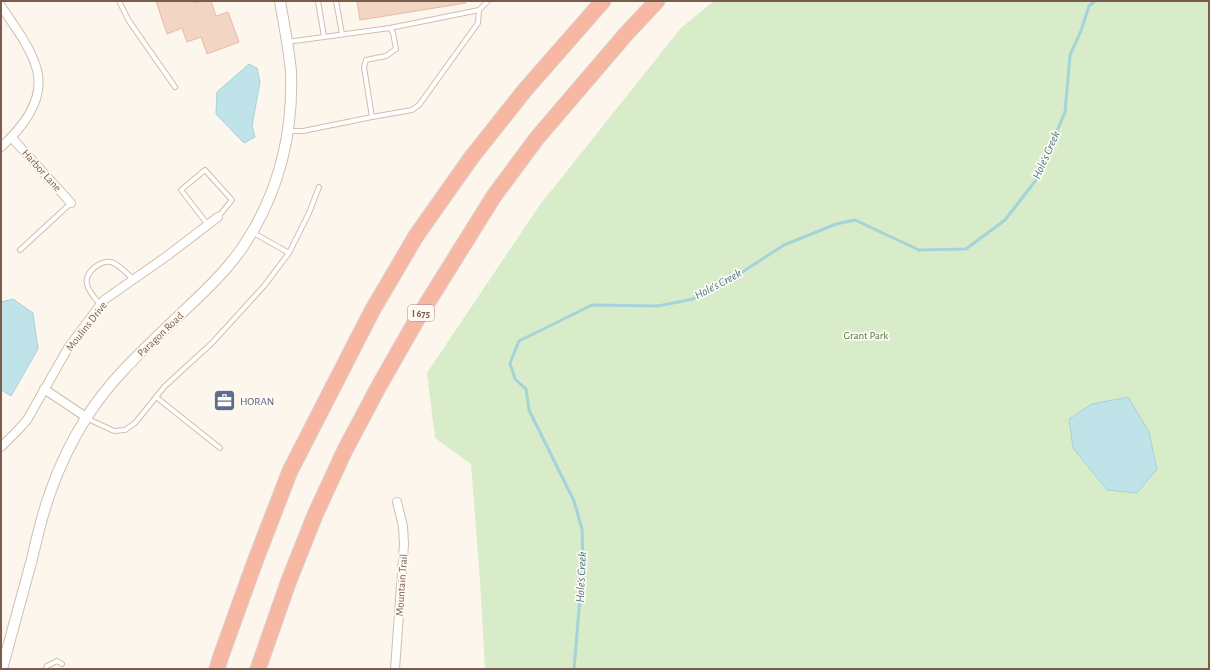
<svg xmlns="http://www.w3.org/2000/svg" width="1210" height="670" font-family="'Alegreya Sans',sans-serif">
<rect width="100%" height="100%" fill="#fdf6ec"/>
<!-- green -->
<path fill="#d8ecc9" d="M714,1H1209V669H485L480,581L471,464L435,438L427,373L539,206L681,28Z"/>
<!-- water -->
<g fill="#bfe3e8" stroke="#a5d3da">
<path d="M249,64L257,68L260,82L252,126L255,137L244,143L216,114L217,92Z"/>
<path d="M13,299L33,313L38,349L11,396L1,390V302Z"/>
<path d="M1128,397L1149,432L1157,469L1137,493L1107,490L1073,448L1069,419L1092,404Z"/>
</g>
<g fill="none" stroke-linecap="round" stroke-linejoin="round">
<!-- stream -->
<path stroke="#a5d3da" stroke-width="3" d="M574,669L583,562L582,529L574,501L529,410L526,389L515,379L510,363L519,341L592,305L658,306L693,299L733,278L784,245L836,224L855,220L919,250L966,249L1005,220L1036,180L1065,112L1070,55L1081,31L1089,6L1095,1"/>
</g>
<!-- building -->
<g fill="#f3d5c3" stroke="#e6bba3">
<path d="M156,1H194L195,3L202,1H211L216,16L228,12L239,42L207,54L201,37L187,42L182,28L167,34Z"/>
<path d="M357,1H465L466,3L360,20Z"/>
</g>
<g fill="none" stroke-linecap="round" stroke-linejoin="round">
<defs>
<g id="service">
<path d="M119,1L129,21L175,87"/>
<path d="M318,1L324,37"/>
<path d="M336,1L342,34"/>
<path d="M287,42L390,28L479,10L488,1"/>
<path d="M372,117L412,110L419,105L478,23L479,10"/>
<path d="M289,131H303L372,117L364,67L366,60L386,56L396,49L393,33L390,28"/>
<path d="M208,225L181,190L205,170L232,200L218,217"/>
<path d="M20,250L71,203"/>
<path d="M289,253L309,213L319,187"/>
<path d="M100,305C96,299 88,291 87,284C84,273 100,260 111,262C119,264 127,274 133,279"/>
<path d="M156,397L220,448"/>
<path d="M86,418L114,431L125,430L135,423L165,386L212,343L264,286L289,253L252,232"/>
<path d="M46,669L47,666L57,661L62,664"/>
</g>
<g id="minor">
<path d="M1,6C14,26 31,47 37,70C45,101 22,128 1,147"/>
<path d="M12,138L71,203"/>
<path d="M44,389L86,417"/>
<path d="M1,447L16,432L27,420L68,348L104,300L167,256L218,217"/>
<path d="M395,669L404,544L403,526L397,502"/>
</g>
<path id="tertiary" d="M2,669C12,632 22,596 32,559C37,537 42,515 50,493C59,467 71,442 86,418C113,375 152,342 188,307C204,292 220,277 233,260C241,251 247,240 254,229C282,180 293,129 291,72C289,49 284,25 280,1"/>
<g id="motorway">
<path d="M217,669L221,656L256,559L290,471L372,311L416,236L471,158L525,90L603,1"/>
<path d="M258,669L288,583L315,515L345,450L379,386L416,321L494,196L537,138L626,34L657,1"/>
</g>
</defs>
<!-- service casing -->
<use href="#service" stroke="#d1beb0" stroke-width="6"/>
<!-- minor casing -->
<use href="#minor" stroke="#d1beb0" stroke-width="10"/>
<!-- tertiary casing -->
<use href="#tertiary" stroke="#d1beb0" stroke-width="12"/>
<!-- motorway casing -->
<use href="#motorway" stroke="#dad1cd" stroke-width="17"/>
<!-- service -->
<use href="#service" stroke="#fff" stroke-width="4"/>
<!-- minor -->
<use href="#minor" stroke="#fff" stroke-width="8"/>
<!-- tertiary -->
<use href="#tertiary" stroke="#fff" stroke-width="10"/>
<!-- motorway -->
<use href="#motorway" stroke="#f7b7a3" stroke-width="15"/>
</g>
<!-- icons -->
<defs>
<symbol id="office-square" viewBox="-11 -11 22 22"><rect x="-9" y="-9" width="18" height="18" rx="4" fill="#5c6f8a" stroke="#fffaf3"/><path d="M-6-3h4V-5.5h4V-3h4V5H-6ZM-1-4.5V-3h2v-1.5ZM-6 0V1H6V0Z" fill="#fff"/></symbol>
</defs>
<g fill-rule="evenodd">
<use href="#office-square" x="212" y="388" width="25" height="25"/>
</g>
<g text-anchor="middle" stroke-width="3.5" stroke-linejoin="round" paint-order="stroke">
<!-- shield labels -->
<rect fill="#fffaf3" stroke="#a28b7f" stroke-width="1" x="408" y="305" width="26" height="16" rx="3"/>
<g font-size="10" font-weight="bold" fill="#7a5c4d">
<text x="421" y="317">I 675</text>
</g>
<!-- street labels -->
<g font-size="11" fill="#7a5c4d" stroke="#fffaf3">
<text transform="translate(42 170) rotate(48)" y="4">Harbor Lane</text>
<text transform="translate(86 326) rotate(-52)" y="4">Moulins Drive</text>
<text transform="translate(160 334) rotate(-44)" y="4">Paragon Road</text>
<text transform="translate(401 585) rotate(-86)" y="4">Mountain Trail</text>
</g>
<!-- park labels -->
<g font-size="11" fill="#537a41" stroke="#fffaf3">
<text x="866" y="339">Grant Park</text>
</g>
<!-- service labels -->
<g font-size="11" fill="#4e5e75" stroke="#fffaf3" text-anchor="start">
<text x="240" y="405">HORAN</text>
</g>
<!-- water labels -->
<g font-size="12" font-style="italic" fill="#437c86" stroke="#fffaf3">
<text transform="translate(1046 155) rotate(-66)" y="4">Hole's Creek</text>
<text transform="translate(718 284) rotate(-28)" y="4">Hole's Creek</text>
<text transform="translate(581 577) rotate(-87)" y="4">Hole's Creek</text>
</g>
</g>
<!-- border -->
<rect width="1210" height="670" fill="none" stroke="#7a5c4d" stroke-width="4"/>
</svg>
